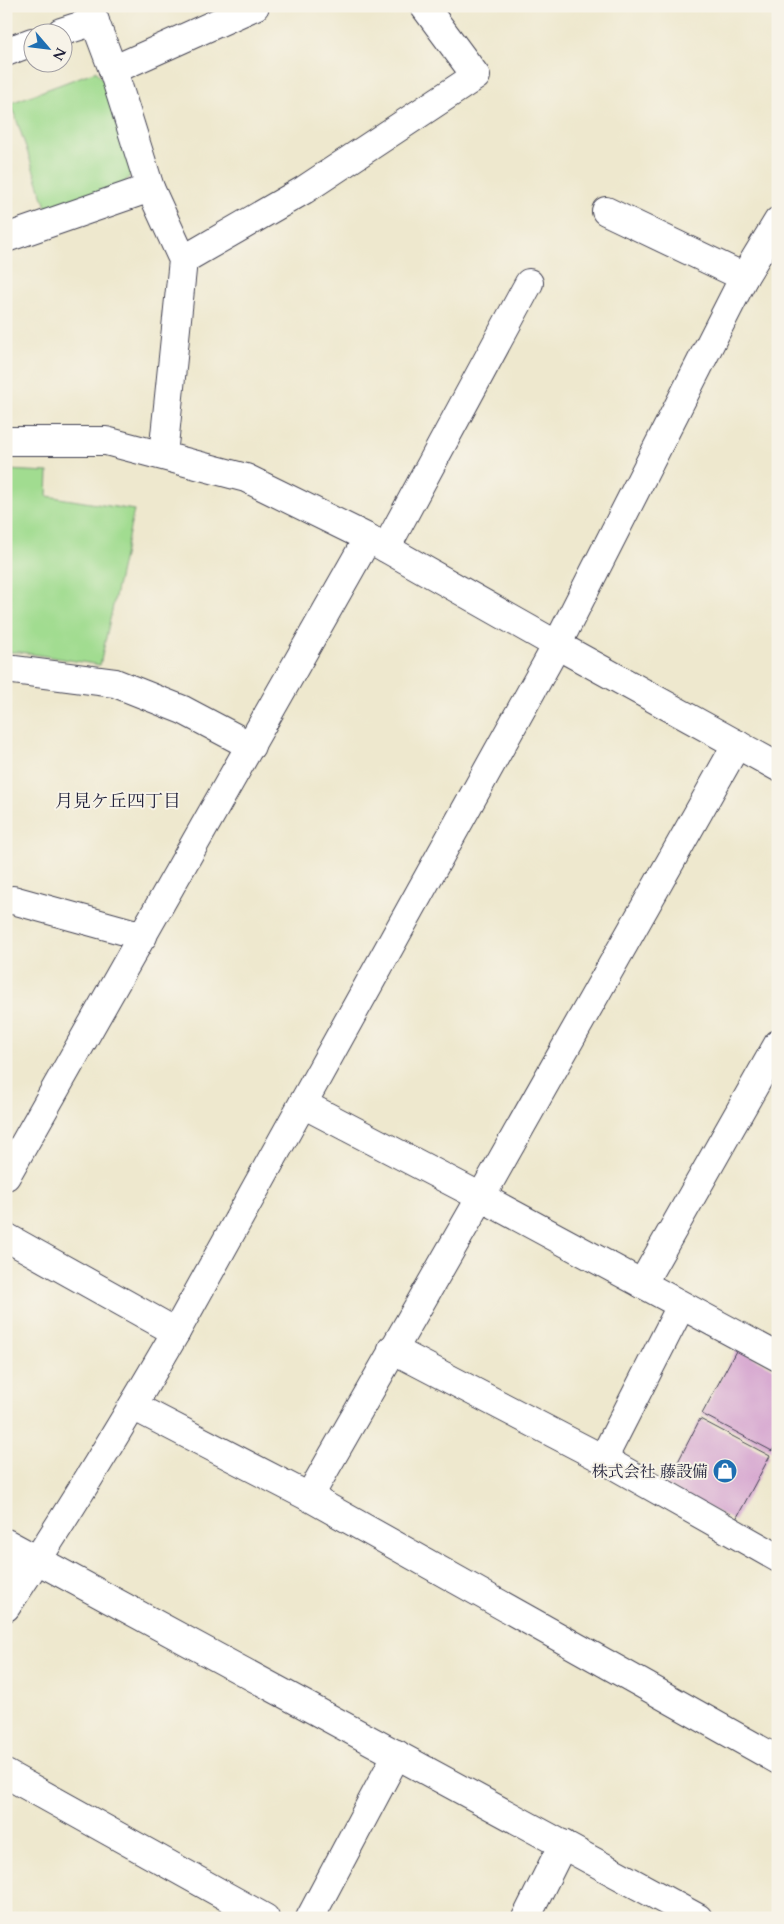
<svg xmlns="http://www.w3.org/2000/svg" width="784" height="1924" font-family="Cardo,'Noto Serif JP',serif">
<rect width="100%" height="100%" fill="#f7f3e8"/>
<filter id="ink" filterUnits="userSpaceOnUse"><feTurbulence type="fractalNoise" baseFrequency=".02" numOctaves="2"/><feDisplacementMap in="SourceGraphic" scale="10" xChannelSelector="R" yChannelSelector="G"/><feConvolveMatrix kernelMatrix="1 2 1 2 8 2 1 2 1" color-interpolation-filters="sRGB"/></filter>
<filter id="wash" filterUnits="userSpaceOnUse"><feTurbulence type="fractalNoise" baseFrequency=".0096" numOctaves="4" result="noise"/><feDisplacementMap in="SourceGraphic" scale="20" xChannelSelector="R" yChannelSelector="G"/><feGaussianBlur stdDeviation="1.12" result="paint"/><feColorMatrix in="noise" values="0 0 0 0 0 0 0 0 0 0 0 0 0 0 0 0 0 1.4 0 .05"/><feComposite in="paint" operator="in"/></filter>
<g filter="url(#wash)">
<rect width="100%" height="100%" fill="#eee8ce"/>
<!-- green -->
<g fill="#a1dc90" stroke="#627f66">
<path d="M96,71L103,80L132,173L121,188L48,213L11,103Z"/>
<path d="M6,470L48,472L47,496L134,510L100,665L20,652H6Z"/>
</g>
<g id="blocks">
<!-- building -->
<g fill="#d8abd1">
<path d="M737,1349L778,1370V1441L772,1451L702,1414Z"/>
<path d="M700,1419L770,1456L735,1521L666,1485Z"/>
</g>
</g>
</g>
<g filter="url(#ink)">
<use href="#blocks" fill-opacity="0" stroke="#414051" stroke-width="1"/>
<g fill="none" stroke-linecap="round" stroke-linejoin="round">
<defs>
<g id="minor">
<path d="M89,6L113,70L150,188L183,260L163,455"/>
<path d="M61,32L95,21"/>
<path d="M6,52L32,42"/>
<path d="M113,70L255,6"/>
<path d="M606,211L744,277"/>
<path d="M6,238L150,188"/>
<path d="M183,260L304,190L476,76L424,6"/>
<path d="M6,441H106L246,478L368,538L557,645L744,277L778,221"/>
<path d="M386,548L529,283"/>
<path d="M6,669L115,683L183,710L251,746"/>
<path d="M6,901L13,900L143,936"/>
<path d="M303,1104L481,1197L778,1357"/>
<path d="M6,1176L368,538"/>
<path d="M6,1237L176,1332"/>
<path d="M642,1284L778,1044"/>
<path d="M392,1349L603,1459L778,1558"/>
<path d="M133,1406L309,1497L778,1760"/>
<path d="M603,1459L681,1306"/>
<path d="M309,1497L481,1197L737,744"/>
<path d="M6,1565L38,1560"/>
<path d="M6,1774L265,1918"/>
<path d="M310,1918L397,1754"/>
<path d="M526,1918L563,1844"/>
</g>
<g id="tertiary">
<path d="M6,1543L698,1918"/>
<path d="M6,1607C66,1518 122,1425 176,1332L557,645L778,767"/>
</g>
</defs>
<!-- minor casing -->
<use href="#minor" stroke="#414051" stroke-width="30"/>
<!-- tertiary casing -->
<use href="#tertiary" stroke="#414051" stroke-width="30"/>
<!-- minor -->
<use href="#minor" stroke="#fff" stroke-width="28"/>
<!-- tertiary -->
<use href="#tertiary" stroke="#fff" stroke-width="28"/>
</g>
</g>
<!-- icons -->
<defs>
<symbol id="shop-disc" viewBox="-11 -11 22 22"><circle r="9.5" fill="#1f6fb2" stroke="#f7f3e8"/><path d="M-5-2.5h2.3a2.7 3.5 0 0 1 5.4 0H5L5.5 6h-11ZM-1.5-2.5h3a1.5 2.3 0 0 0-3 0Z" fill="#fff"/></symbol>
</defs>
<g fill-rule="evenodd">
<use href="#shop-disc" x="711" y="1457" width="28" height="28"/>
</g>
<g text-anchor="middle" stroke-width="4" stroke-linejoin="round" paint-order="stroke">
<!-- poi labels -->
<g font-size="16" fill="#22223b" stroke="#f7f3e8" text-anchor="end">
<text x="708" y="1477">株式会社 藤設備</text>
</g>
<!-- neighbourhood labels -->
<g font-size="18" fill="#22223b" stroke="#f7f3e8">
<text x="118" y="807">月見ケ丘四丁目</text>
</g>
</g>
<!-- margin -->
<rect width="784" height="1924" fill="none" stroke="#f7f3e8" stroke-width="25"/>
<!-- north arrow -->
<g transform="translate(48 48) rotate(118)"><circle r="24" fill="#f7f3e8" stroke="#a29fa3"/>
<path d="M0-4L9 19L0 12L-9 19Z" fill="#1f6fb2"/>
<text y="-8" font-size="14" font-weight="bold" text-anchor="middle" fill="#22223b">N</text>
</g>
</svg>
